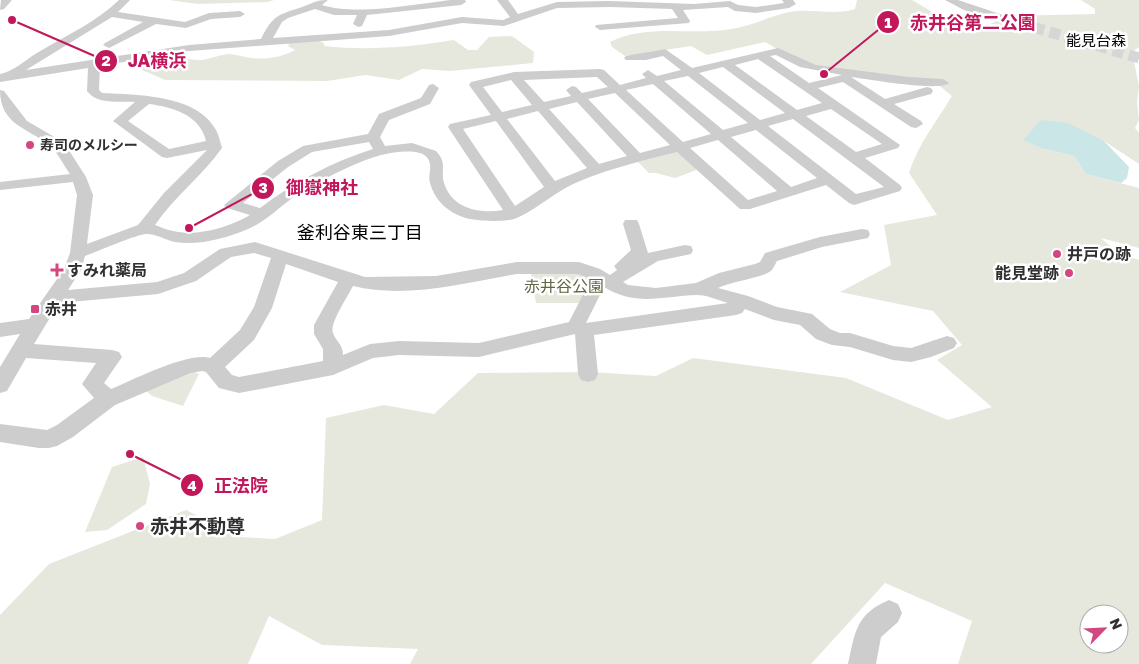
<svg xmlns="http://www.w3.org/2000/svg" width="1139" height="664" font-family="'Golos Text','Noto Sans JP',sans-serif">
<rect width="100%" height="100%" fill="#fff"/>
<!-- green -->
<g fill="#e7e8dd" fill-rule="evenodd">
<path d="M169,0H274L268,2L198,4Z"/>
<path d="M857,0H912L968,33L1009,16L1095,14V9L1081,0H1139V47L1132,52L1139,86L1137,103L1139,120L1135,128L1139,133V164L1104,141L1072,126L1044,149L1074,156L1086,174L1139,188V248L1101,238L1118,253L1139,260V664H958L972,621L885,583L811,664H410L418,649L322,645L269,616L248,664H0V615L49,564L186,510L240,537L275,539L322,520L326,418L384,405L434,414L478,373L590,372L656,376L693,358L846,378L948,420L992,407L937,360L962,345L933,311L840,292L891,265L884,225L937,215L909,173C918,144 937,121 952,96L931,79L846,74L805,65L765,42L707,55L691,46L625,56L612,47L610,42C648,23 691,36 731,29C754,26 774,13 798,11C817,10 836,15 855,9ZM1089,614H1119V644H1089Z"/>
<path d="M512,36L534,52L533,63L450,71L422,69L399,80L366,75L327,81L165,80L142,70C149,47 186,61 202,60C210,59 219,55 228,54C235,54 244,57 251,58C266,60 282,57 295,50L288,46L290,42L319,41L324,43V46C368,51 410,47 454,40L468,50H477L489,37Z"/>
<path d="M678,150L699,169L675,178L656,173H649L637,161Z"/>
<path d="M530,269H576L597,278L583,303H536Z"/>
<path d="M194,372L199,374L183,406L152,396L146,391Z"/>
<path d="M143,457L150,484L146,504L107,530L85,532L112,467Z"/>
</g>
<!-- water -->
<path fill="#cbe6e7" d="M1041,120L1068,123L1104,141L1129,167L1127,178L1121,183L1086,174L1074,156L1044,149L1023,140Z"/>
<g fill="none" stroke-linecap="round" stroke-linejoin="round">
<!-- minor-tunnel -->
<path stroke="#d6d6d6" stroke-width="11" stroke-dasharray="11 5.5" stroke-linecap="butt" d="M1002,18L1139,58"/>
<!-- minor -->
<g fill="#cdcdcd" fill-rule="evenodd">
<path d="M1,0H12L4,9L0,10Z"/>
<path d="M119,0H130L118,12L185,22L209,13L240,11L245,14L240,17L211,19L186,28L156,24L109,48L103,45L105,43L143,22L112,17L26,70L189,45L261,39C273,15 278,15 302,7C314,3 315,0 328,0L322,5C356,16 415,4 451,0H465L466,2L461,5L367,15L362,26L358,27L353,24L357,15H334L315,9L288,18L282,22L273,38L389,30L462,17L503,20L510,17L497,0H508L518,14L557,2L610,1L694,4L730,1L738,5L756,7L784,3L782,0H793L796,4L789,8L756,13L735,11L728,7L683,10L690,21L689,23L600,30L595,27L596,25L678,18L672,9L610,7L557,8L504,26L462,23L389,36L189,51L100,66L99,90L102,93C136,95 197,94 216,130C219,135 220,142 222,148C202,176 174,197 155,225C161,227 167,230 173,231C197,237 230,227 250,215L227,208L224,205L278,161L303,146L368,134L379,114L421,98L429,85L433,84L439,88L430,104L389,120L380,137L385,146L412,143L436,151C448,164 440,169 444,183C452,209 480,214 503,210L448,127L450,124L491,115L469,85L471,82L514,72L600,69L604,70L620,85L646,78L642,74L648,70L657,76L681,70L663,56L646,60H626L624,58L626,56C639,53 652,52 665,49L692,68L778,48L816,65L909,77L943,79L949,83C941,92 867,79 851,77L885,99L927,87L931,88L933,91L931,94L894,104L921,121L923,124L916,128L911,127L843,82L818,88L900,145L898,148L865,158L900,185L902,188L900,191L854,205L849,203L826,185L750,209H740L677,152C644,160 612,168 580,181C557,190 540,207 519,217C508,223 482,221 470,219C451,215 435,202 430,183C428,177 431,171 430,164C428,150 409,151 398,152C368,154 316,182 291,199C277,209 265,222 248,229C227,238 198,246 175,242C166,240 154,233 145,234C130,237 101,250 85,256L81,270L68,290L157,282L184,273L220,249L255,242L365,277L436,276L517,262H579L600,269L610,275L617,270L614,266L631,250L623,224L625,220H637L639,224L648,253L685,245L691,246L693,250L691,254L658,261L623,282L628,285L656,288L696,283L719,273L755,264L760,262L765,253L820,237L862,229L868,230L870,234L868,238L822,247L777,261C775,264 774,268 771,271C761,278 732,281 718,288L748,296L777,307L812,314L830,329L840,333H850L893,346L911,348L947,336L954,338L957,343L954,348L931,357L911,362L893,360L850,347L832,345L816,339L800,325L774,320L745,309L742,313L736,315L594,335L598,374L595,380L588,382L581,380L578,374L575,334L479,357L399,355L373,358L333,375L239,393L219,388L206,372L202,371L191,373L115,405L73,437L57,446L49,448H39L0,442V424L47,430L57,425L94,398L82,384L96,363L26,358L7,391L0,393V367L20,334L0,337V323L29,319L64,269L70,253L77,195L73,182L0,190V182L70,174C63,164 58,153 49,145C28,128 0,125 0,90L4,91L27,121L58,139L70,152L86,177L93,195L87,244L138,225L164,193L207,150L167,158L162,157L113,121L135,102C119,101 97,105 87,91L88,68L0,82V74C13,72 25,60 37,53C65,36 95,23 119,0ZM776,55L800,67L842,75L809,83L770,56ZM758,59L822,103L797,110L735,65ZM723,67L785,113L760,120L699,73ZM688,76L748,123L723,130L664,81ZM597,77L608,87L582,93L576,87L572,86L566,90L571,96L544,102L524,80ZM511,80L532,105L502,112L483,87ZM653,84L711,134L683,142L626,90ZM615,93L670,145L640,153L588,99ZM577,102L627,156L599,164L549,109ZM149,104C173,107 200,115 206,141L169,149L128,121ZM831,109L882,144L856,152L806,116ZM538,111L587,168L555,181L507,119ZM793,119L884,187L856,194L768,126ZM496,121L544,187L515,206L463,129ZM756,130L817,178L791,187L731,137ZM718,140L777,191L748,200L690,148ZM369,142L373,149C332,162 294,182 260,208L243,203L288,167L312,152ZM254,253L271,258L254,307L240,330L210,358C190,351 132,380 111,389L104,383L122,357L119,352L112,350L34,344L59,303L158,294L196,281L231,257ZM286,264L338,282L314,325V334L323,349V361L239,377L232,375L225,367L254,340L272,308ZM517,274H578L591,279L569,322L479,343L399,341L370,344L343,355C343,344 336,342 333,333C329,324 348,296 353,286C406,299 464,283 517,274ZM604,287C636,307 663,296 697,295C707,295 718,300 728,303L586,323Z"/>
<path d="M945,0H958L1006,16L1007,18L1002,21L998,20L964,10Z"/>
<path d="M889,600L898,604L902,613L898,622L881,637L876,664H848C855,632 856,614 889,600Z"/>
</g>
</g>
<!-- markers -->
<g fill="#d34680" stroke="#fff" stroke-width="2">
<circle cx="30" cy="145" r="5"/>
<circle cx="1057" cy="254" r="5"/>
<path d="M54.5 262.5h5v5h5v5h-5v5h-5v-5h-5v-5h5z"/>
<circle cx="1069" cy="273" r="5"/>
<rect x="30" y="304" width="10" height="10" rx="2.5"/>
<circle cx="140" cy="526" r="5"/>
</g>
<g text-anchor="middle" stroke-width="5" stroke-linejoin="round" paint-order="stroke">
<!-- far-poi labels -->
<g font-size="14" font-weight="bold" fill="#303030" stroke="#fff" text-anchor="start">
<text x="40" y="150">寿司のメルシー</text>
</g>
<!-- far-neighbourhood labels -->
<g font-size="15" fill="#000" stroke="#fff">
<text x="1096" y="46">能見台森</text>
</g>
<!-- poi labels -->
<g font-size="16" font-weight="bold" fill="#303030" stroke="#fff" text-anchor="start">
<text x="1067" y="260">井戸の跡</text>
<text x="67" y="276">すみれ薬局</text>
<text x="1059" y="279" text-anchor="end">能見堂跡</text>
<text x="45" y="315">赤井</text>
</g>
<!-- park labels -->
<g font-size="16" fill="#606742" stroke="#fff">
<text x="564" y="292">赤井谷公園</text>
</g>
<!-- neighbourhood labels -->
<g font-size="18" fill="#000" stroke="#fff">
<text x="360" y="239">釜利谷東三丁目</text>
</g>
<!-- near-poi labels -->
<g font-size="19" font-weight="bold" fill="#303030" stroke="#fff" text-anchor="start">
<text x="150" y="533">赤井不動尊</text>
</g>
</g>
<!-- callouts -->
<path fill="none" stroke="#c2185b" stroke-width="2" d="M824 74L888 22M12 20L106 61M189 228L263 188M130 454L192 485"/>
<g fill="#c2185b" stroke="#fff" stroke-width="2">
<circle cx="824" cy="74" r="5"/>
<circle cx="12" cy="20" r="5"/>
<circle cx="189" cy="228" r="5"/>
<circle cx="130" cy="454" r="5"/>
<circle cx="888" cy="22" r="12"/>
<circle cx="106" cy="61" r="12"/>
<circle cx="263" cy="188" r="12"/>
<circle cx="192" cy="485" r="12"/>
</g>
<g font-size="15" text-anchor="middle" font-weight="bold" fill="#fff">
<text x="888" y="28">1</text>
<text x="106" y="66">2</text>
<text x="263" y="193">3</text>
<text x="192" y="491">4</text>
</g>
<g font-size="18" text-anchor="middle" font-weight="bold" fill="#c2185b" stroke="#fff" stroke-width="5" stroke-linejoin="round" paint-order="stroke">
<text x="973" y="29">赤井谷第二公園</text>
<text x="157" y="67">JA横浜</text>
<text x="322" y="194">御嶽神社</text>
<text x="241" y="492">正法院</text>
</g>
<!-- north arrow -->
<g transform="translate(1104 629) rotate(66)"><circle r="24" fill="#ffffff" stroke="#acacac"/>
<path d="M0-4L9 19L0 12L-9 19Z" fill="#d34680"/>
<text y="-8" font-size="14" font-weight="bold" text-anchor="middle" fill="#303030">N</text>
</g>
</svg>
